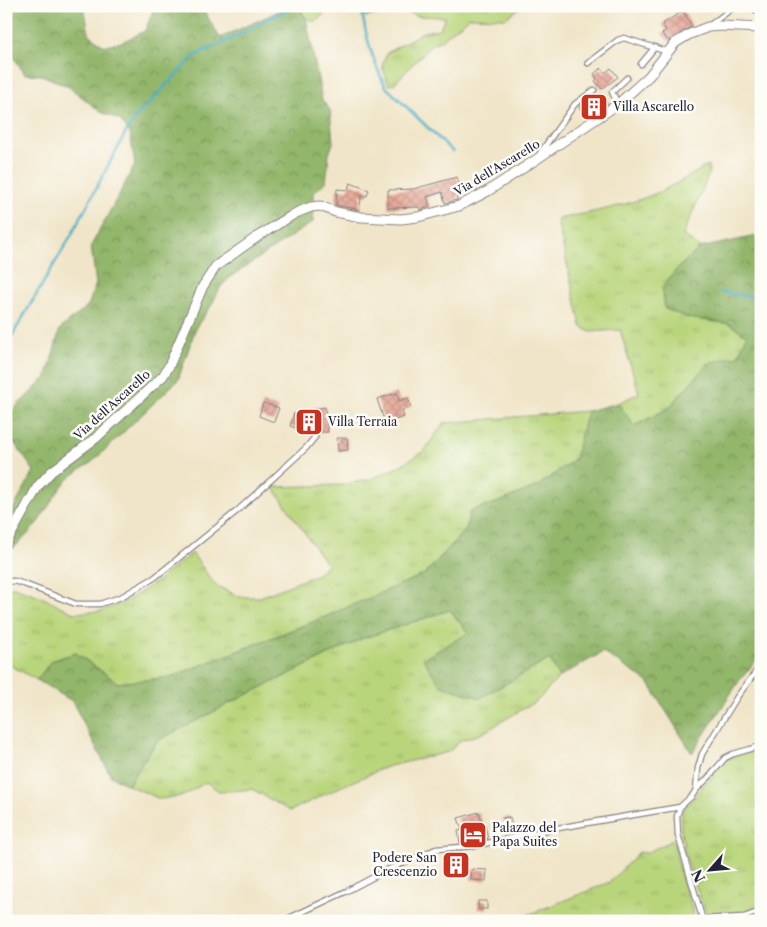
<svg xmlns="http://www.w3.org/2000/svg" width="767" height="927" font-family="'Libre Caslon Text',serif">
<defs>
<pattern id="grass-tufts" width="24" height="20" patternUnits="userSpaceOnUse" patternTransform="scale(1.25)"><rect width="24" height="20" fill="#b9d57b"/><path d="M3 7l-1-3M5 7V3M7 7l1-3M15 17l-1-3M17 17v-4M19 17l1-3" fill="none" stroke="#9fb76b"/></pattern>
<pattern id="forest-crowns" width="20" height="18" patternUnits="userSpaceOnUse" patternTransform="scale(1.25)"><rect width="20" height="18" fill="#92b66b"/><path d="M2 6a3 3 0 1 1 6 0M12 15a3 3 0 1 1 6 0" fill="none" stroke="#779459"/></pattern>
<pattern id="building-cross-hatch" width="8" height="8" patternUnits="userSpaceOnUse" patternTransform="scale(1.25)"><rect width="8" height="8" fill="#e39d8c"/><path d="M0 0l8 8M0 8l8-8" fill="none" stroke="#b88074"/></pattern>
</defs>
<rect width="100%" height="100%" fill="#fdfcf7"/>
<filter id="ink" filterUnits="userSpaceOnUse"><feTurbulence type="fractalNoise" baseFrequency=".02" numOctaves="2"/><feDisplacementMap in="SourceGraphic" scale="10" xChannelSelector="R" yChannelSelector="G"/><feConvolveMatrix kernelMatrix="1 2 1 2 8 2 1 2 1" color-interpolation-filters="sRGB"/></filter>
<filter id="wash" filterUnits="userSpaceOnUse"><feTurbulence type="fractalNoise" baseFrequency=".0096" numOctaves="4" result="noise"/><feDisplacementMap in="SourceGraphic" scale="20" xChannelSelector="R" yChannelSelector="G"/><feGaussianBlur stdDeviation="1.12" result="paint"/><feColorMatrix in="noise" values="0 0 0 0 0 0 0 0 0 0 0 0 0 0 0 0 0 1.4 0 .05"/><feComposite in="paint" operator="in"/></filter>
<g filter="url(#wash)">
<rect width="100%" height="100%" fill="#f0e5c8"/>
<!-- grass -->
<g fill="url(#grass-tufts)" stroke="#6e7c5b">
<path d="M297,6H325L323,7V15L316,22L306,18Z"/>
<path d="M358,6H522L506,18L470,17L440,41L432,44L394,84L389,85L382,66L387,53L423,32L440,29L445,17L417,16L402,9L366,17Z"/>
<path d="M709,165V174L683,235L700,248L678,268L662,287L730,324L747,336L738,356L708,363L669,408L634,426L618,403L639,393L620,330L590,332L581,326L557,219C591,213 630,205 662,191C678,183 694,173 709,165Z"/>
<path d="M587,411L575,459L538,486L499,502L470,511L466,529L425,574L320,619L171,677L118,683L76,653L51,661L37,680L6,663V588L14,587L37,595L74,613L102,611L123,603L156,582L192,553L215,585L240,597H260L316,575L327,565L273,487L342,485L371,479L394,469L423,452L444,423Z"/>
<path d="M450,610L468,632L480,698L550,659L559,677L538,700L481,734L461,740L448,752L386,767L338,788L290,811L252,789L220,792L206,782L183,796L160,799L128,785L157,741L242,697L361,639Z"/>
<path d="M761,748V921H710C699,894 673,837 683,810L727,759L734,756Z"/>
<path d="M673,840L682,879L691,905L694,921H513L610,882L639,852L646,853Z"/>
</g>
<!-- forest -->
<g fill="url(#forest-crowns)" stroke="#5a6c53">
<path d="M6,6H84L89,34L104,46L122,42L145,31L155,6H201L220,38L290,6H297L306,18L322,100L330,110L333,143L329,154L326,182L313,193V222L233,275L221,286L211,306L196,327L178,380L90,464C61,479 56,497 38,522C31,531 22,540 14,548L6,540V522L34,471L6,431L11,412L47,376L60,329L88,306L96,284L91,246L135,165L130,133L120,120L101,112L69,87L42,75L25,74L6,46Z"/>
<path d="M761,235V655L739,681L692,753L648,682L603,652L559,677L550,659L480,698L441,686L423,659L468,633L450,610L361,639L242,697L157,741L128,785L111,776L72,701L37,680L51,661L76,653L118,683L171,677L320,619L425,574L466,529L470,511L499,502L538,486L575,459L587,411L618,403L634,426L669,408L708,363L738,356L747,336L730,324L688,318L665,309L662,287L678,268L700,248Z"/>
</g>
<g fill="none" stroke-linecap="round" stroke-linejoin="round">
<!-- stream -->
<g stroke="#48afc7" stroke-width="2.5">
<path d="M361,6C365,33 373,63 386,87L453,152"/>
<path d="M721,292L761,298"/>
<path d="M9,341L72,234L126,132L137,116L194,56L243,33L267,19L299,6"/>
</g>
</g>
<g id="blocks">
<!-- building -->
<g fill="url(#building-cross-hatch)">
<path d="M683,11L692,26L669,41L662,34L666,30L662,24Z"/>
<path d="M601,68L605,73L611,68L618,77L602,89L595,81L597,79L594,74Z"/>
<path d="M601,94L607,104L586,118L579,107Z"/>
<path d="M457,177L463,194L457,196V200L445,203L442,192L427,197L430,207L420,210L419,207L388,208V190L413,189Z"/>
<path d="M350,183L369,190L367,196L361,195L360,210L336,205L337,189L348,190Z"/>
<path d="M397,393L399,401L408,398L411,407L402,410L404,417L385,423L377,399Z"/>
<path d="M263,403L279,408L274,422L259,416Z"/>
<path d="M325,407L328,432H299V429L290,426L294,414L309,417L308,410Z"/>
<path d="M337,438H347L348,450L338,451Z"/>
<path d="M479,812L483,826L485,825L488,839L460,843L458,831L462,830L458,818Z"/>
<path d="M510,817L513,831L506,832L503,818Z"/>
<path d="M461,851L463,869L449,871L447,853Z"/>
<path d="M472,869L487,870L486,881L471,880Z"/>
<rect x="478" y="901" width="9" height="8"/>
</g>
</g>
</g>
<g filter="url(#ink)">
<use href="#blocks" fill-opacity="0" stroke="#898482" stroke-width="1"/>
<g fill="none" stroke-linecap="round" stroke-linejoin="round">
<defs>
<g id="service">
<path d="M749,6L755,9L761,15"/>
<path d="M710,25L734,7L737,6"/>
<path d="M588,63L618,40L624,38L668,52"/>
<path d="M641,64L655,47"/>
<path d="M618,104L612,92L627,78"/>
<path d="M538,156L575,104L594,90"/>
<path d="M6,582L14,581L24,584L76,604H100L121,597L154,578L237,511L306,448L315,437"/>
<path d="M696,790L710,776L725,758L733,754L761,746"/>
<path d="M703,919L744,917L761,911"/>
<path d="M283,921L347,891L387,870L436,849L474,846L552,829L680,807"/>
<path d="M703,921L678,835L677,816L680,807L692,796L696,790L698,768L702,754L737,697L761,665"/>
</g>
<path id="minor" d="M6,543L38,486L51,472L96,438L163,376L169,366L203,286L216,266L260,235L296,213L311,207L320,206L336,212L361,217L401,219L418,217L459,206L488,191L534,161L618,104L649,76L675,43L690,34L708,27L720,26L761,28"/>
</defs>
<!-- service casing -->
<use href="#service" stroke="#898482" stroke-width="7"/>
<!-- minor casing -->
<use href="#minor" stroke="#898482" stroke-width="11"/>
<!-- service -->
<use href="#service" stroke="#fff" stroke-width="4.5"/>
<!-- minor -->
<use href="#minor" stroke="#fff" stroke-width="9"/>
</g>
</g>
<!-- icons -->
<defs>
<symbol id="building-square" viewBox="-11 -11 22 22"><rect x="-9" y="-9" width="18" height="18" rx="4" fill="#c8321e" stroke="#fdfcf7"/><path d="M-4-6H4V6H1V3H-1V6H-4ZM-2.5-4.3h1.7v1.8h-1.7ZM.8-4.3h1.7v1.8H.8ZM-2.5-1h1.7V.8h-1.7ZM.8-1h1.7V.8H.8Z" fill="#fff"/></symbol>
<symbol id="hotel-square" viewBox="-11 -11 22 22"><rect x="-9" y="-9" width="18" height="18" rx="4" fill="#c8321e" stroke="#fdfcf7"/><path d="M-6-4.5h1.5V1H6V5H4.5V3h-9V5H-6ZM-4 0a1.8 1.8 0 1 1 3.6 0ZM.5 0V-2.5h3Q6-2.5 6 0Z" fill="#fff"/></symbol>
</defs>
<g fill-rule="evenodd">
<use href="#building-square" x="578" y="91" width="32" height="32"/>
<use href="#building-square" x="293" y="406" width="32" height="32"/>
<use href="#hotel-square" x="457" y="819" width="32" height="32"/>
<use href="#building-square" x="440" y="849" width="32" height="32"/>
</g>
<g text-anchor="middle" stroke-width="5" stroke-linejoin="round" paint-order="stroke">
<!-- poi labels -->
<g font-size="12" fill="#22223b" stroke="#fdfcf7" text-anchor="start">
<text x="613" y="111">Villa Ascarello</text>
<text x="328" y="426">Villa Terraia</text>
<text x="492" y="832">Palazzo del<tspan x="492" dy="14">Papa Suites</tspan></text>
<text x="437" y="862" text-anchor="end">Podere San<tspan x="437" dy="14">Crescenzio</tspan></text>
</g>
<!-- street labels -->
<g font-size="12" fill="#22223b" stroke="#fdfcf7">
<text transform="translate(497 168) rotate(-31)" y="4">Via dell'Ascarello</text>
<text transform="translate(112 405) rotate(-42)" y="4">Via dell'Ascarello</text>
</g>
</g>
<!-- margin -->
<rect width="767" height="927" fill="none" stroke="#fdfcf7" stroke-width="25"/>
<!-- north arrow -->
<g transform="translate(710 870) rotate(243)" stroke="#fdfcf7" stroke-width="4" paint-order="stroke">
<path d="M0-4L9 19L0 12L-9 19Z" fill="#22223b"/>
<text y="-8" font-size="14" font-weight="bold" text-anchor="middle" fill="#22223b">N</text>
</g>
</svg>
